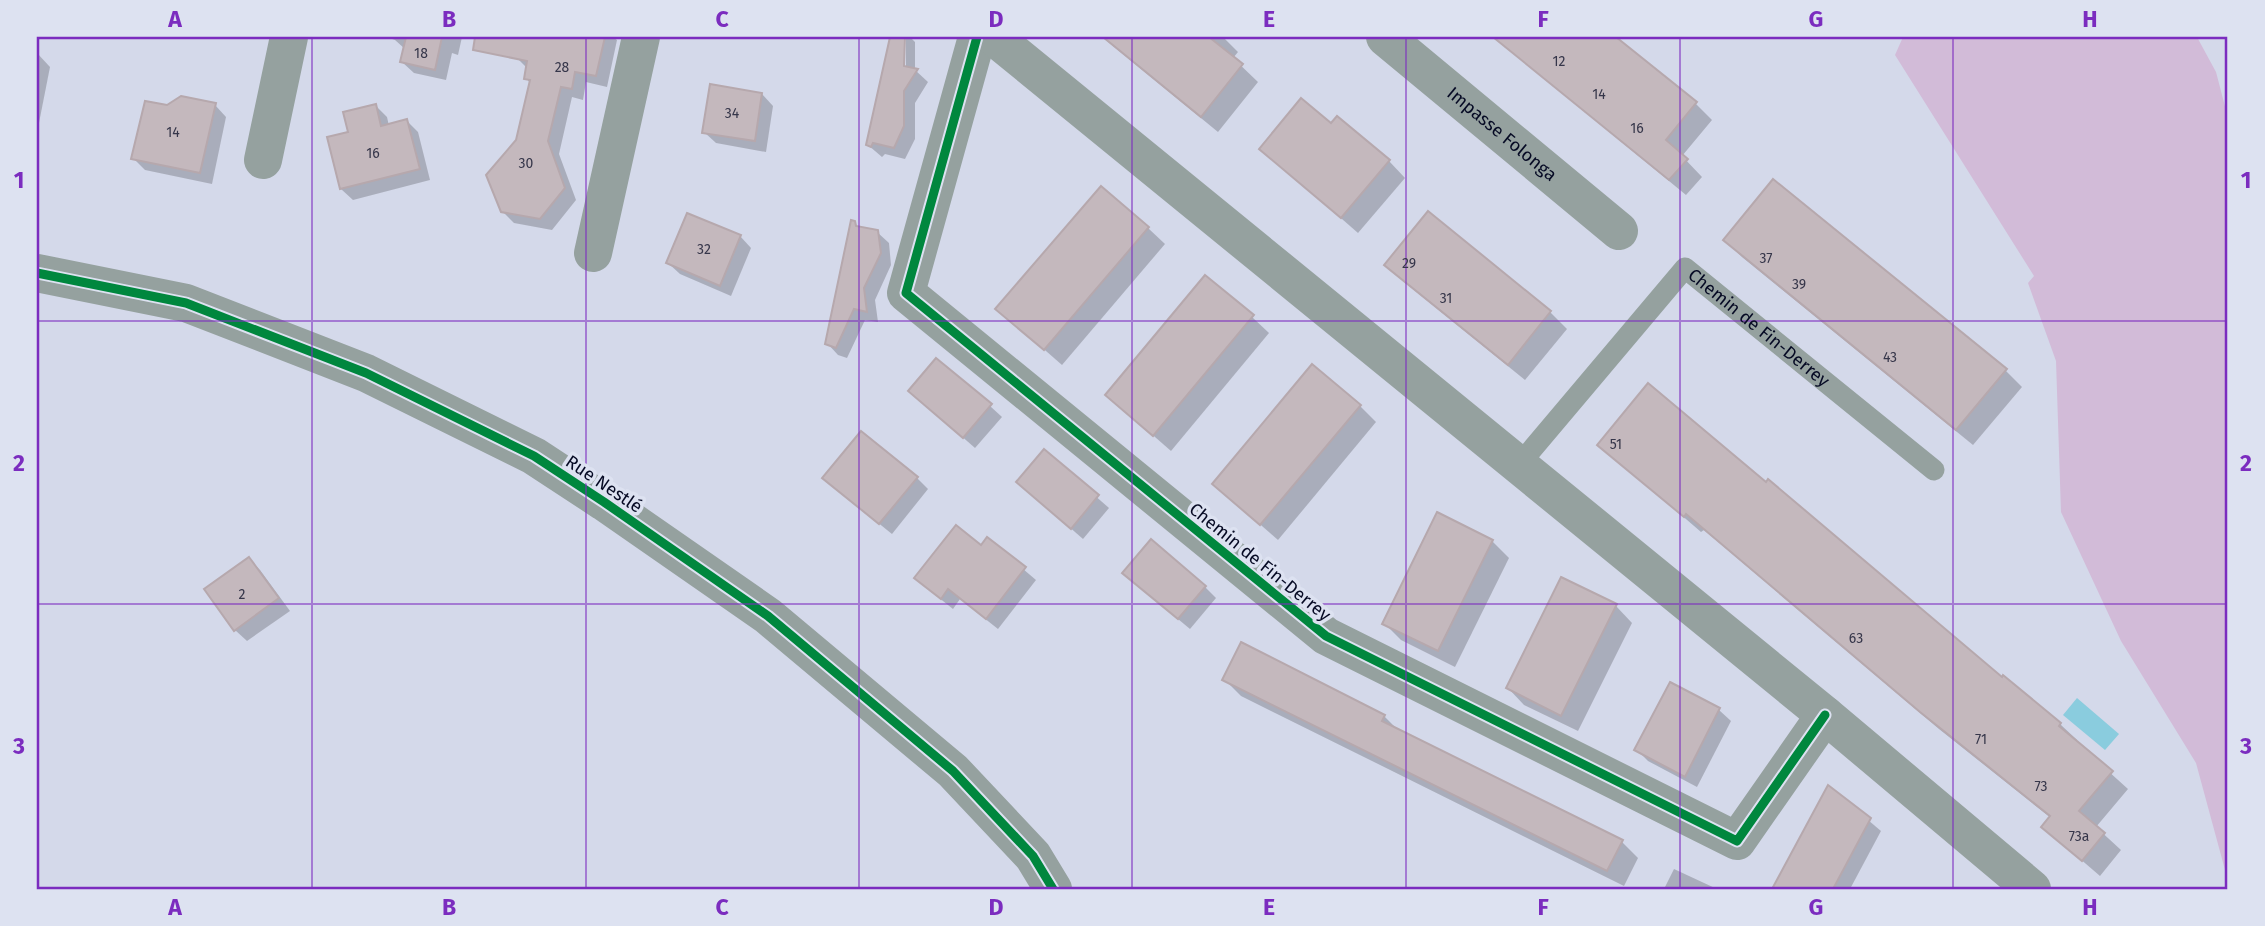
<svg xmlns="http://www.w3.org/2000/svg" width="2265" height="926" font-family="'Fira Sans',sans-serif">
<rect width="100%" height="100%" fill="#d4d9ea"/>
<!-- green -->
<path fill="#d2bbd8" d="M1903,37H2197L2216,72L2228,118V881L2196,763L2121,641L2061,512L2056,361L2028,283L2034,276L1895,55Z"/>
<!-- water -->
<path fill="#8accde" d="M2077,698L2119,734L2105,750L2063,715Z"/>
<!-- shadow -->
<g fill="#0003" fill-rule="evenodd">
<path d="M387,37H462L458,55L452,53L446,80L414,73L402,62L405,49L395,40Z"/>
<path d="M522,37H613L617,40L607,87L586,82L583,100L572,97L559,154L576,200L552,230L514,223L502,211L531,84L526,78L527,68L517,58Z"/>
<path d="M892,37H910L915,42V70L928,82L915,103V139L905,159L885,154L882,157L868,145ZM903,38H906V75H903Z"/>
<path d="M1102,37H1223L1238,52L1233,58L1258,82L1218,132Z"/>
<path d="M1494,37H1613L1696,104L1712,120L1682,156L1702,177L1686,195Z"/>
<path d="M37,53L50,67L37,133Z"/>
<path d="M762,94L773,106L766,152L716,143L704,132Z"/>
<path d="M215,105L226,117L212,184L145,170L133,158L167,107Z"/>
<path d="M376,106L387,117L389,126L407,121L418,132L430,180L353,200L341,189L350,133Z"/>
<path d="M1331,126L1389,161L1405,178L1358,233L1261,148Z"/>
<path d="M1773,181L2006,371L2022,387L1973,445L1742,257L1725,240Z"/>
<path d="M1428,214L1550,312L1567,329L1525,380L1403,281L1386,265Z"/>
<path d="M854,222L860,229L877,232L889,243L891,265L875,300L878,322L865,320L847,358L838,355L827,343Z"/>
<path d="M1148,228L1165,244L1062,365L998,309Z"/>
<path d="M740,236L751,248L731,296L680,274L668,263Z"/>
<path d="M1252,317L1269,333L1171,451L1107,395Z"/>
<path d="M910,391L990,406L1002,417L975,448Z"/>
<path d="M1360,406L1376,422L1278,540L1214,484Z"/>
<path d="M1599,444L2002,679L2060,724L2077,740L2076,742L2128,789L2096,827L2121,850L2100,876L2043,827L2051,818L1939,729L1704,530L1701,532Z"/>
<path d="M1044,451L1109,508L1083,539L1018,482Z"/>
<path d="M917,478L928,489L892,534L836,489Z"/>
<path d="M988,539L1036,580L998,629L960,599L953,609L928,589L981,547Z"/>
<path d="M1492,541L1509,558L1455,667L1401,640L1384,623Z"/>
<path d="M249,559L260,570L290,611L247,641L235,630Z"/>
<path d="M1136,584L1205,587L1216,598L1190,629Z"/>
<path d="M1616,606L1632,623L1578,731L1524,705L1508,688Z"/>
<path d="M1224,679L1384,716L1399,731L1621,841L1638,858L1624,886L1241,696Z"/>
<path d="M1671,685L1719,710L1731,721L1697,787L1648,761L1637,750Z"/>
<path d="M1829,787L1881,831L1850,889H1774Z"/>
<path d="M1674,869L1717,889H1664Z"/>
</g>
<!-- building -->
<g fill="#c4b8bd" stroke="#b6a8ad" stroke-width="2">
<path d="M406,37H442L435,70L400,62Z"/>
<path d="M475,37H605L596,76L575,72L572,89L561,87L548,141L565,188L540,219L501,212L486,175L516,140L530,80L524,79L527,61L473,50Z"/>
<path d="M890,37H905L904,66L918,69L904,91V126L894,148L873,143L871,147L866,145Z"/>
<path d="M1103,37H1209L1243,64L1201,117Z"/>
<path d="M1493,37H1616L1697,102L1666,140L1688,159L1669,180Z"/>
<path d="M710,84L762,93L755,141L702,133Z"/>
<path d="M181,96L216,103L200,173L131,159L145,101L167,105Z"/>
<path d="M1301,98L1331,123L1337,116L1390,160L1341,218L1259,149Z"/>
<path d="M376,104L381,126L407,119L420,169L340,189L327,137L348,132L343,112Z"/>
<path d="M1773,179L2007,369L1956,430L1723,240Z"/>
<path d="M1101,186L1149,227L1044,350L995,309Z"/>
<path d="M1428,211L1551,311L1508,365L1384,265Z"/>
<path d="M687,213L741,235L720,286L666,263Z"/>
<path d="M851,220L855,221L856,226L878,230L881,253L864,288L867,312L854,309L836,348L825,344Z"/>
<path d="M1205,275L1254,315L1153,436L1105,395Z"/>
<path d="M936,358L992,404L963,438L908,391Z"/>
<path d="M1312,364L1361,405L1260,525L1212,484Z"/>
<path d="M1648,383L1766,482L1768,479L2002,677L2003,675L2061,723L2059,726L2113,771L2079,811L2105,833L2082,861L2041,827L2050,816L1920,712L1686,514L1684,517L1597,445Z"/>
<path d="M861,431L918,477L879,524L822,478Z"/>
<path d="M1044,449L1099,495L1071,529L1016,482Z"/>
<path d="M1437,512L1493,540L1438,651L1382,624Z"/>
<path d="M956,525L981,545L987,537L1026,567L986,619L948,589L941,599L914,578Z"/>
<path d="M1151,539L1206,586L1178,619L1122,573Z"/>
<path d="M249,557L279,598L234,631L204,589Z"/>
<path d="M1561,577L1617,604L1561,716L1506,688Z"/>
<path d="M1241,642L1385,715L1382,721L1623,840L1607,871L1222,680Z"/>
<path d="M1670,682L1720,708L1685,777L1634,750Z"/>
<path d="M1828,785L1871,818L1833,889H1772Z"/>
</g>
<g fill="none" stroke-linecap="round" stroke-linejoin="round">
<!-- lane -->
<path stroke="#95a19f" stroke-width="21" id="s1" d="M1518,466L1685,268L1934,470"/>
<!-- street -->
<g stroke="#95a19f" stroke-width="38">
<path d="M977,37L906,293L1326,636L1737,841L1825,715"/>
<path d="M994,37L1825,715L2032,889"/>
<path id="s2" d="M1385,37L1619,231"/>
<path d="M263,160L289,37"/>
<path d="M593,253L641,37"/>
<path d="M37,273L186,303L366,373L534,456L604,502L768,616L953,771L1033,856L1053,889"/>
</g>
<defs>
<g id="cycleway">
<path d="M977,37L906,293L1326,636L1737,841L1825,715"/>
<path d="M37,273L186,303L366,373L534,456L604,502L768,616L953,771L1033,856L1053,889"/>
</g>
</defs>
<!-- cycleway casing -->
<use href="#cycleway" stroke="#dde2f1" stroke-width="13"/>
<!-- cycleway -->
<use href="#cycleway" stroke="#00873e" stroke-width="9"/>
</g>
<!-- grid -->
<path fill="none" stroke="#7b2cbf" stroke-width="2" stroke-opacity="0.55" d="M312,37V889M586,37V889M859,37V889M1132,37V889M1406,37V889M1680,37V889M1953,37V889M37,321H2228M37,604H2228"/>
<g text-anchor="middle" stroke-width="7" stroke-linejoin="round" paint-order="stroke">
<!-- number labels -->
<g font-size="14" fill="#36364a">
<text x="421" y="58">18</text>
<text x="1559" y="66">12</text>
<text x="562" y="72">28</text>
<text x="1599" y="99">14</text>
<text x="732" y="118">34</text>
<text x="1637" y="133">16</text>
<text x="173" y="137">14</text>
<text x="373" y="158">16</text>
<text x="526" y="168">30</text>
<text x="704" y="254">32</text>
<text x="1766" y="263">37</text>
<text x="1409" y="268">29</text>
<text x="1799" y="289">39</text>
<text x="1446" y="303">31</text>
<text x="1890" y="362">43</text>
<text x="1616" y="449">51</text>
<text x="242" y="599">2</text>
<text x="1856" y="643">63</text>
<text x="1981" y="744">71</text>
<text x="2041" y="791">73</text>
<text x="2079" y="841">73a</text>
</g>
<!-- street labels -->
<g font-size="18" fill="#060a24" stroke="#dde2f1">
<text dy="6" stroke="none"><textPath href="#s2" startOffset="152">Impasse Folonga</textPath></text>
<text dy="6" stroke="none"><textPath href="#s1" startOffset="354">Chemin de Fin-Derrey</textPath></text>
<text transform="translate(604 484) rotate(34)" y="6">Rue Nestlé</text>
<text transform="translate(1260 562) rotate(39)" y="6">Chemin de Fin-Derrey</text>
</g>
</g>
<!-- border -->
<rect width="2265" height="926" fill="none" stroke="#dde2f1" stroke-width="77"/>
<rect x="38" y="38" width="2188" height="850" fill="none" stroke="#7b2cbf" stroke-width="2.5"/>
<g font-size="23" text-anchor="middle" font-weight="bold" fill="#7b2cbf">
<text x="175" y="27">A</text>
<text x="449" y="27">B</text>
<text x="722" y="27">C</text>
<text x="996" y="27">D</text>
<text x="1269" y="27">E</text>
<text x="1543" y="27">F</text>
<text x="1816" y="27">G</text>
<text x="2090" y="27">H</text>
<text x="19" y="188">1</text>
<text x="2246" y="188">1</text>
<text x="19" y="471">2</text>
<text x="2246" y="471">2</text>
<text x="19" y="754">3</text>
<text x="2246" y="754">3</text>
<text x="175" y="915">A</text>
<text x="449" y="915">B</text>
<text x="722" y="915">C</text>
<text x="996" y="915">D</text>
<text x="1269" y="915">E</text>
<text x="1543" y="915">F</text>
<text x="1816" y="915">G</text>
<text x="2090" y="915">H</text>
</g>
</svg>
